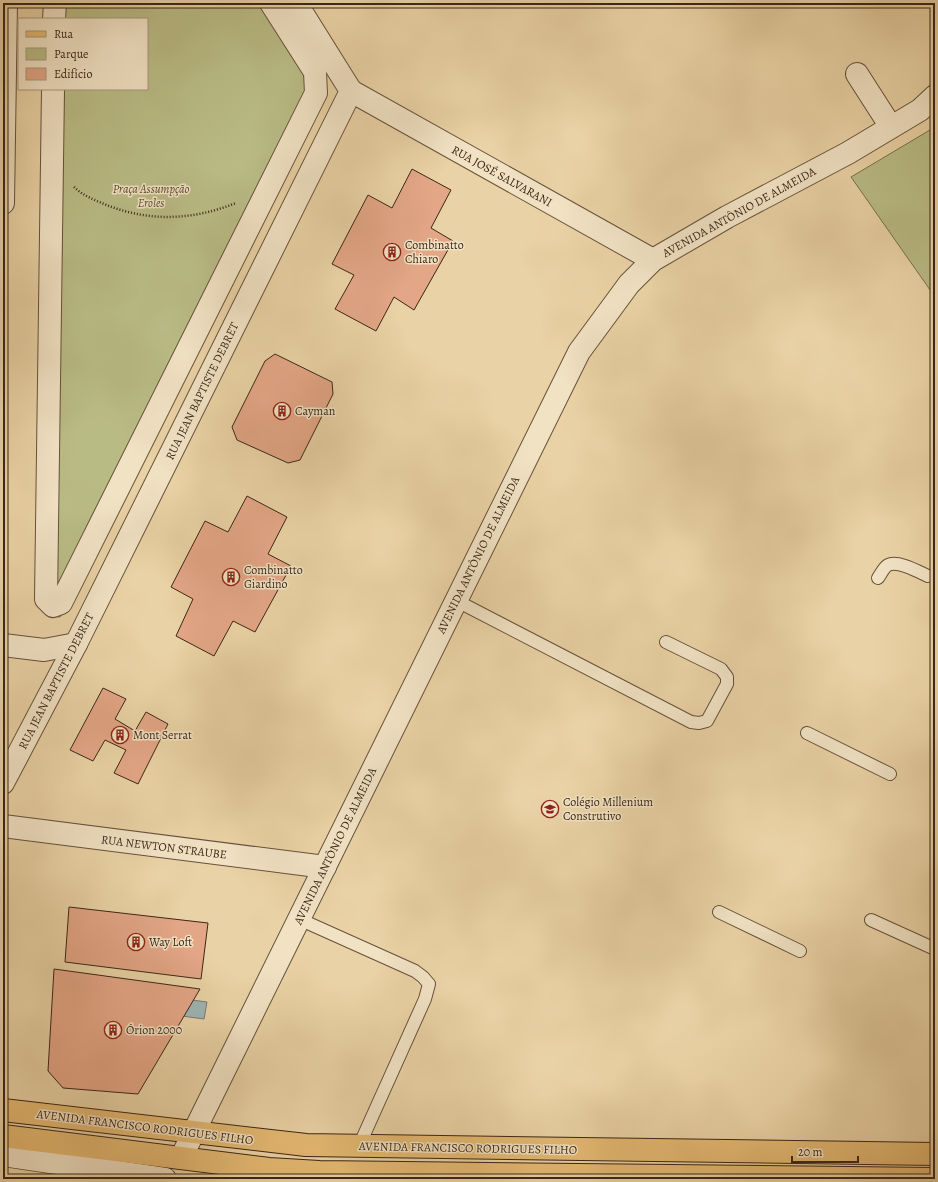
<svg xmlns="http://www.w3.org/2000/svg" width="938" height="1182" font-family="Alegreya,serif">
<rect width="100%" height="100%" fill="#e9d2a5"/>
<filter id="stains"><feTurbulence type="fractalNoise" baseFrequency=".005" numOctaves="4"/><feColorMatrix values="0 0 0 0 .2 0 0 0 0 .09 0 0 0 0 .02 0 0 0 .5 -.17"/></filter>
<radialGradient id="worn" r=".72"><stop offset=".6" stop-color="#630" stop-opacity="0"/><stop offset="1" stop-color="#630" stop-opacity=".3"/></radialGradient>
<!-- green -->
<g fill="#b9bb85" stroke="#7a704e">
<path d="M47,3H279L322,92L60,617L48,616L35,598L45,89H147V19H46Z"/>
<path d="M935,127V297L851,177Z"/>
</g>
<!-- water -->
<path fill="#9eb4b3" stroke="#767b74" d="M177,998L207,1002L204,1019L174,1015Z"/>
<!-- building -->
<g fill="#e3a686" stroke="#3b2616">
<path d="M412,169L451,190L431,228L453,241L414,310L394,297L376,331L335,309L354,275L332,264L368,195L392,208Z"/>
<path d="M275,354L332,382L333,394L300,460L288,463L237,440L232,427L265,361Z"/>
<path d="M247,496L287,517L268,554L291,566L255,632L233,621L214,656L176,636L193,599L171,587L205,521L228,532Z"/>
<path d="M103,688L126,699L115,719L135,731L146,712L168,724L138,784L114,773L126,750L105,740L93,761L70,750Z"/>
<path d="M69,907L208,923L201,979L65,962Z"/>
<path d="M54,969L200,989L138,1094L63,1088L48,1071Z"/>
</g>
<g fill="none" stroke-linecap="round" stroke-linejoin="round">
<defs>
<g id="lane">
<path d="M878,578C881,574 884,567 888,565C898,560 919,572 928,576"/>
<path d="M455,600L691,722L699,723L707,721L727,684V677L721,669L666,642"/>
<path d="M807,733L890,774"/>
<path d="M719,912L800,951"/>
<path d="M299,919L415,971L423,977L429,984L425,999L359,1146"/>
<path d="M871,920L935,949"/>
</g>
<g id="street">
<path d="M54,19L55,3"/>
<path d="M857,74L891,127"/>
<path d="M53,89L46,599L53,606L61,603L316,93L315,72L271,3"/>
<path d="M351,91L653,260"/>
<path d="M3,203L6,3"/>
<path d="M3,645L44,650L76,644"/>
<path d="M3,783L76,644L351,91L296,3"/>
<path d="M3,826L325,867"/>
<path d="M3,1155L165,1179"/>
<path d="M181,1158L579,352L629,284L653,260L727,217L848,153L920,110L935,96"/>
</g>
<g id="primary">
<path d="M3,1110L306,1145L935,1154"/>
<path d="M3,1136L269,1169L319,1172L935,1179"/>
</g>
</defs>
<!-- lane casing -->
<use href="#lane" stroke="#66513a" stroke-width="14"/>
<!-- street casing -->
<use href="#street" stroke="#66513a" stroke-width="24"/>
<!-- primary casing -->
<use href="#primary" stroke="#3b2616" stroke-width="24"/>
<!-- path -->
<path stroke="#3b2616" stroke-width="2.5" stroke-dasharray="1 2" stroke-linecap="butt" d="M74,187C83,196 97,201 109,206C152,222 193,220 236,203"/>
<!-- lane -->
<use href="#lane" stroke="#f1e2c4" stroke-width="12"/>
<!-- street -->
<use href="#street" stroke="#f1e2c4" stroke-width="22"/>
<!-- primary -->
<use href="#primary" stroke="#e4b972" stroke-width="22"/>
</g>
<!-- icons -->
<defs>
<symbol id="building-ring" viewBox="-11 -11 22 22"><circle r="9.5" fill="#f1e2c4" stroke="#8f2418" stroke-width="1.5"/><path d="M-4-6H4V6H1V3H-1V6H-4ZM-2.5-4.3h1.7v1.8h-1.7ZM.8-4.3h1.7v1.8H.8ZM-2.5-1h1.7V.8h-1.7ZM.8-1h1.7V.8H.8Z" fill="#8f2418"/></symbol>
<symbol id="school-ring" viewBox="-11 -11 22 22"><circle r="9.5" fill="#f1e2c4" stroke="#8f2418" stroke-width="1.5"/><path d="M0-5L7-2L0 1L-7-2ZM-4 1L0 2.5L4 1V4Q0 6-4 4Z" fill="#8f2418"/></symbol>
</defs>
<g fill-rule="evenodd">
<use href="#building-ring" x="382" y="242" width="20" height="20"/>
<use href="#building-ring" x="272" y="401" width="20" height="20"/>
<use href="#building-ring" x="221" y="567" width="20" height="20"/>
<use href="#building-ring" x="110" y="725" width="20" height="20"/>
<use href="#school-ring" x="540" y="799" width="20" height="20"/>
<use href="#building-ring" x="126" y="932" width="20" height="20"/>
<use href="#building-ring" x="103" y="1020" width="20" height="20"/>
</g>
<g text-anchor="middle" stroke-width="3" stroke-linejoin="round" paint-order="stroke">
<!-- street labels -->
<g font-size="12" fill="#3b2616" stroke="#f1e2c4">
<text transform="translate(502 176) rotate(29)" y="4">RUA JOSÉ SALVARANI</text>
<text transform="translate(739 212) rotate(-29)" y="4">AVENIDA ANTÔNIO DE ALMEIDA</text>
<text transform="translate(202 391) rotate(-64)" y="4">RUA JEAN BAPTISTE DEBRET</text>
<text transform="translate(478 555) rotate(-64)" y="4">AVENIDA ANTÔNIO DE ALMEIDA</text>
<text transform="translate(56 681) rotate(-63)" y="4">RUA JEAN BAPTISTE DEBRET</text>
<text transform="translate(335 846) rotate(-64)" y="4">AVENIDA ANTÔNIO DE ALMEIDA</text>
<text transform="translate(164 847) rotate(7)" y="4">RUA NEWTON STRAUBE</text>
<text transform="translate(145 1127) rotate(7)" y="4">AVENIDA FRANCISCO RODRIGUES FILHO</text>
<text transform="translate(468 1148) rotate(1)" y="4">AVENIDA FRANCISCO RODRIGUES FILHO</text>
</g>
<!-- park labels -->
<g font-size="12" font-style="italic" fill="#5a4b32" stroke="#f1e2c4">
<text x="151" y="193">Praça Assumpção<tspan x="151" dy="14">Eroles</tspan></text>
</g>
<!-- poi labels -->
<g font-size="12" fill="#3b2616" stroke="#f1e2c4" text-anchor="start">
<text x="405" y="249">Combinatto<tspan x="405" dy="14">Chiaro</tspan></text>
<text x="295" y="415">Cayman</text>
<text x="244" y="574">Combinatto<tspan x="244" dy="14">Giardino</tspan></text>
<text x="133" y="739">Mont Serrat</text>
<text x="563" y="806">Colégio Millenium<tspan x="563" dy="14">Construtivo</tspan></text>
<text x="149" y="946">Way Loft</text>
<text x="126" y="1034">Órion 2000</text>
</g>
</g>
<!-- margin -->
<rect width="938" height="1182" fill="none" stroke="#e9d2a5" stroke-width="16"/>
<rect x="4" y="4" width="930" height="1174" fill="none" stroke="#3b2616" stroke-width="2"/>
<rect x="8" y="8" width="922" height="1166" fill="none" stroke="#3b2616"/>
<!-- legend -->
<rect x="18" y="18" width="130" height="72" fill="#f1e2c4" stroke="#a8977e"/>
<rect x="26" y="31" width="20" height="6" fill="#e4b972" stroke="#a8977e"/>
<text x="54" y="38" font-size="12" fill="#3b2616">Rua</text>
<rect x="26" y="48" width="20" height="12" fill="#b9bb85" stroke="#a8977e"/>
<text x="54" y="58" font-size="12" fill="#3b2616">Parque</text>
<rect x="26" y="68" width="20" height="12" fill="#e3a686" stroke="#a8977e"/>
<text x="54" y="78" font-size="12" fill="#3b2616">Edifício</text>
<!-- scale -->
<path d="M792 1156v6h66v-6" fill="none" stroke="#3b2616" stroke-width="2"/>
<text x="798" y="1156" font-size="12" fill="#3b2616" stroke="#f1e2c4" stroke-width="3" paint-order="stroke">20 m</text>
<rect width="100%" height="100%" filter="url(#stains)"/>
<rect width="100%" height="100%" fill="url(#worn)"/>
</svg>
